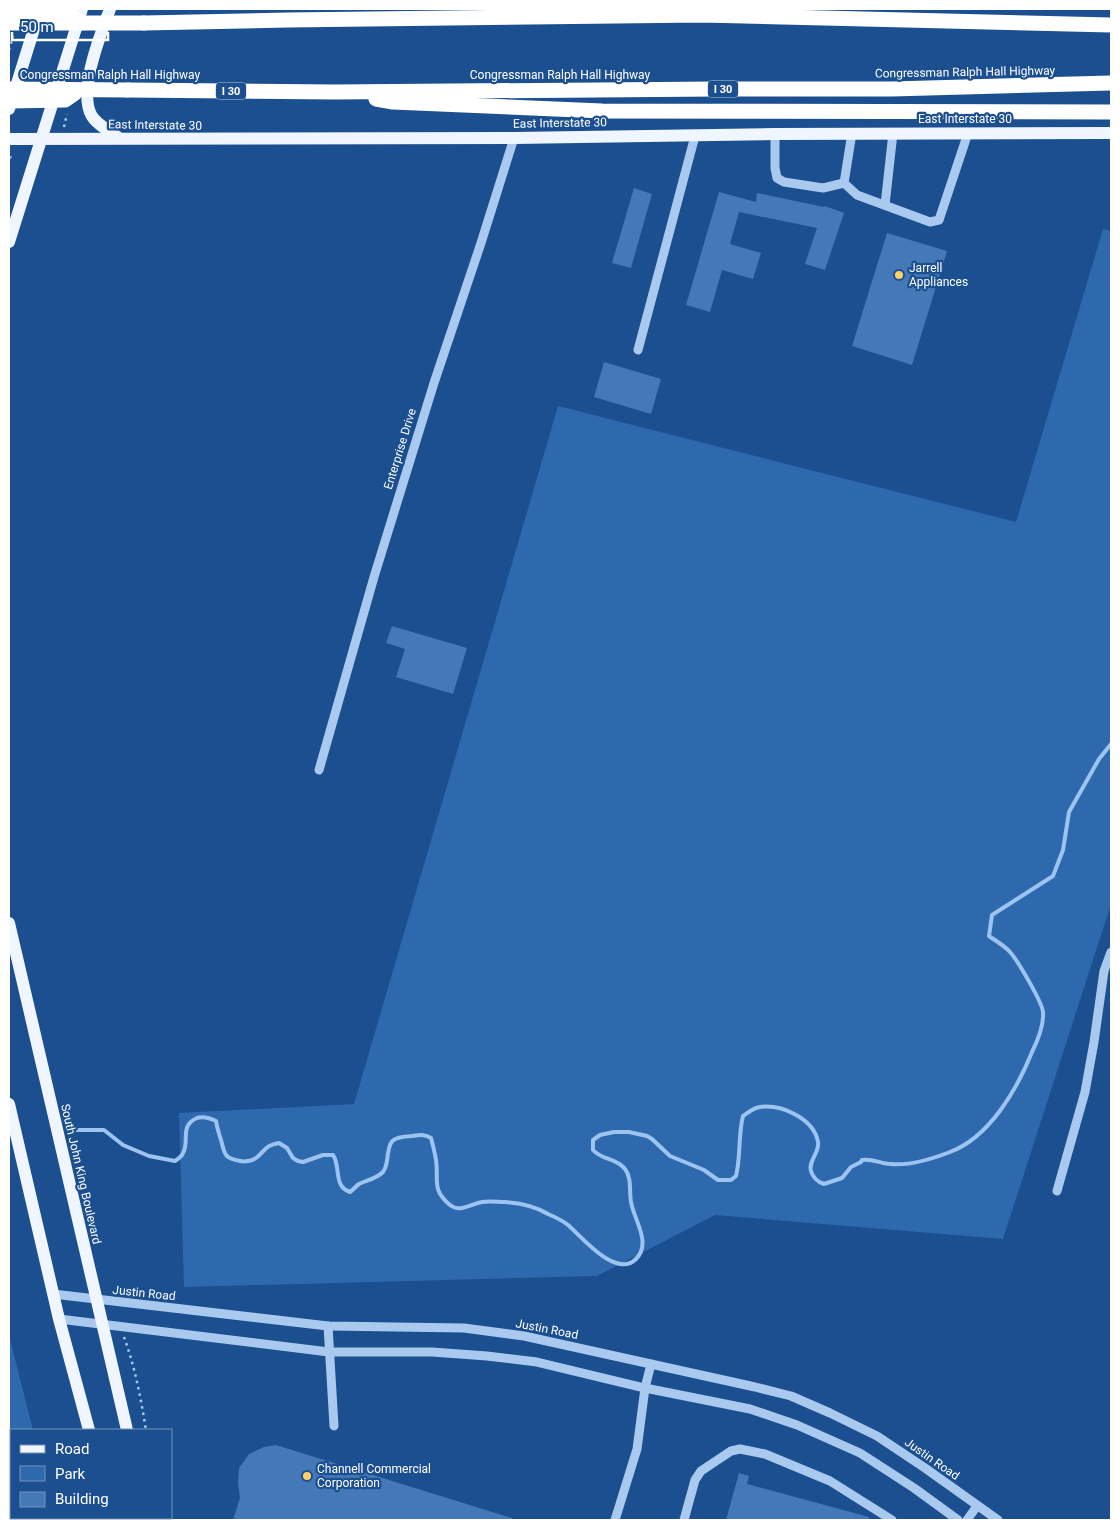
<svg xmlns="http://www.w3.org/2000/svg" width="1120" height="1529" font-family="Roboto,sans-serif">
<rect width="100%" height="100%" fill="#1b4f8f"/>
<!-- green -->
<g fill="#2e69ad">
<path d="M1103,229L1111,231V904L1003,1239L715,1215L597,1276L184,1287L179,1113L354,1104L558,406L1016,522Z"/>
<path d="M9,1335L33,1430H11V1518H56L57,1520H9Z"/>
</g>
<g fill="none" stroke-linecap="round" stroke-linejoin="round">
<!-- stream -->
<path stroke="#9cc4f0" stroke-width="4" d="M72,1130H104L123,1145L149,1156L175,1161C178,1159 182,1156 183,1153C190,1141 179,1126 197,1118C203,1116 210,1118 216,1121C217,1127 219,1134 221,1140C225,1155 224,1158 240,1161C245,1162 252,1161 256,1158C265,1151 265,1145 279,1143L287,1148L293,1158L298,1161L303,1162L323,1155H333C341,1166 333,1187 350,1192C353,1190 356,1186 359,1184C367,1180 376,1179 383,1172C386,1168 386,1165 387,1161C389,1140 391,1137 412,1136C420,1135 425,1134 431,1138C433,1146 435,1153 436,1160C439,1180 431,1189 450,1205C460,1213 471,1204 482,1202C489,1201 498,1202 505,1202C520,1203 535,1206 548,1214C555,1217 562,1220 568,1225C582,1237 616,1279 636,1259C652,1243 634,1220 631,1202C629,1191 632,1178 625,1169C615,1157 603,1161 593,1150V1140L600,1135L614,1132H629L647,1136L652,1139L670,1156L704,1170L718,1180H731L736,1176C741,1156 738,1135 743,1116C749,1112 753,1108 760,1107C782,1104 814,1119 818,1142C820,1152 808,1161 811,1171C813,1178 818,1182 824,1184L842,1178L851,1167L861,1162L862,1160C871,1158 882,1164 891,1164C911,1166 932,1159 950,1152C990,1137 1017,1089 1032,1052C1038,1040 1044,1025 1043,1012C1042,1002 1018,961 1010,952C1005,946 996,941 989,936L992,915L1053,876L1063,850L1069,812L1099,759L1111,744"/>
</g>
<!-- building -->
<g fill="#4478b7">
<path d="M634,188L652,194L631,268L612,263Z"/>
<path d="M719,192L756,202L757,193L824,207L825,206L844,213L825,270L805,264L817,228L739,212L730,244L761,253L753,279L722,270L710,312L686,305Z"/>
<path d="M887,233L947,251L912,365L852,346Z"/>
<path d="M604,362L661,379L651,414L594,397Z"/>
<path d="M392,626L467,648L453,694L396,677L405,649L386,643Z"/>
<path d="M276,1445L512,1518V1520H233L240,1498L238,1483L239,1468L249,1454L264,1447Z"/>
<path d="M739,1473L749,1476L747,1484L869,1517V1520H726Z"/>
</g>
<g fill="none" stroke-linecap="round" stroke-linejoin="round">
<!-- path -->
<g stroke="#a9c9ee" stroke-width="2.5" stroke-dasharray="2.5 4" stroke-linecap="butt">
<path d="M9,50L13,36"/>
<path d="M64,127L67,114"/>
<path d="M9,157L14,158"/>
<path d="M124,1337C135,1367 141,1399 146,1430"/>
<path d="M160,1518V1520"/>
</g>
<!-- minor -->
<g stroke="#a9c9ee" stroke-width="9">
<path d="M852,133L844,183L857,195L930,222L939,220L968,133"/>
<path d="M775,134V168L777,178L784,182L823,188L844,183"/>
<path d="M885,205L893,133"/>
<path d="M638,350L695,136"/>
<path d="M319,770L374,577L434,383L481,243L514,138"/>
<path d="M1057,1191L1085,1092L1094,1042L1104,971L1111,952"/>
<path d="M53,1294L328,1326L464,1328L524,1336L755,1387L791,1396L830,1413L877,1436L925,1468L998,1520"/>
<path d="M59,1319L329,1352H432L487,1356L537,1362L645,1388L750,1409L797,1425L860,1453L914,1488L958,1520"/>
<path d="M328,1326L334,1426"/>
<path d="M615,1520L637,1449L645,1388L651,1364"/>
<path d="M684,1520L695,1480L701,1471L731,1451L740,1449L765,1454L830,1481L892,1520"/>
<path d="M967,1520L977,1506"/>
</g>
<!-- major -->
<g stroke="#f0f6ff" stroke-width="12">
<path d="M110,9C101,33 75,97 94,119C101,127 111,132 119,138"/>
<path d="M9,109L38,16"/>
<path d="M9,139L514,138L775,134L1111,133"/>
<path d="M9,242L82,9"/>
<path d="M9,923L127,1430"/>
<path d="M9,1104L59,1319L89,1430"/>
<path d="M100,1518L101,1520"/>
<path d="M141,1518V1520"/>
</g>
<!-- highway -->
<g stroke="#fff" stroke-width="15">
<path d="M144,23L288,20L703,15L1111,25"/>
<path d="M128,90L335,92L716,89H892L1111,83"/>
<path d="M376,99L393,102L602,111L1111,112"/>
</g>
<!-- highway-bridge -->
<g stroke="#fff" stroke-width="15">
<path d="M9,10H65L81,23"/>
<path d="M9,23H144"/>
<path d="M9,89L128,90"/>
<path d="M9,101L65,100L75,93"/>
</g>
</g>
<!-- markers -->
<g fill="#ffd166" stroke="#1b4f8f" stroke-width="2">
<circle cx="899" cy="275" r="5"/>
<circle cx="307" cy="1476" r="5"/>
</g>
<g text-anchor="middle" stroke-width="4.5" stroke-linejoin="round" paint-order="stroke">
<!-- shield labels -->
<g fill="#1b4f8f" stroke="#bbcadd" stroke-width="1">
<rect x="708" y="80.5" width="30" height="17" rx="4"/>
<rect x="216" y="82.5" width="30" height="17" rx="4"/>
</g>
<g font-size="11" font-weight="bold" fill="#fff">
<text x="723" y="93">I 30</text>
<text x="231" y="95">I 30</text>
</g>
<!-- street labels -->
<g font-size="12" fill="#fff" stroke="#1b4f8f">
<text transform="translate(965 72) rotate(-1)" y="4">Congressman Ralph Hall Highway</text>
<text x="110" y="79">Congressman Ralph Hall Highway</text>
<text x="560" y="79">Congressman Ralph Hall Highway</text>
<text x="965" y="123">East Interstate 30</text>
<text transform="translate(560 123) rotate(-1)" y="4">East Interstate 30</text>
<text transform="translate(155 125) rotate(1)" y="4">East Interstate 30</text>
<text transform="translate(400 449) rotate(-73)" y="4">Enterprise Drive</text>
<text transform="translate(81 1174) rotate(77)" y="4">South John King Boulevard</text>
<text transform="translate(144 1293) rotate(6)" y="4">Justin Road</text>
<text transform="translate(547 1329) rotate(11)" y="4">Justin Road</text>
<text transform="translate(932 1459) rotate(35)" y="4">Justin Road</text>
</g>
<!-- poi labels -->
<g font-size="12" fill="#fff" stroke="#1b4f8f" text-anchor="start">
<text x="909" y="272">Jarrell<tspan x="909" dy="14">Appliances</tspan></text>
<text x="317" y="1473">Channell Commercial<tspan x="317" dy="14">Corporation</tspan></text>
</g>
</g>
<!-- border -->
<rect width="1120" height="1529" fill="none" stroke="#ffffff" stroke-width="20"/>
<!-- legend -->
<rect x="10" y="1429" width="162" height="90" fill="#1b4f8f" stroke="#7695bc"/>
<rect x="20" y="1445" width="25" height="8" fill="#f0f6ff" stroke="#7695bc"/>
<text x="55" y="1454" font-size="15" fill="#ffffff">Road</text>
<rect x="20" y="1466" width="25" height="15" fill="#2e69ad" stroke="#7695bc"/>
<text x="55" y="1479" font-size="15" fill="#ffffff">Park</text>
<rect x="20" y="1492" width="25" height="15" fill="#4478b7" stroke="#7695bc"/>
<text x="55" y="1504" font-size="15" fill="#ffffff">Building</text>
<!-- scale -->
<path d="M12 32v8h96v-8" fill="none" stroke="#ffffff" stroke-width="2.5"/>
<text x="20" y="32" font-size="15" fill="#ffffff" stroke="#1b4f8f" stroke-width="4" paint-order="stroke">50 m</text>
</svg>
